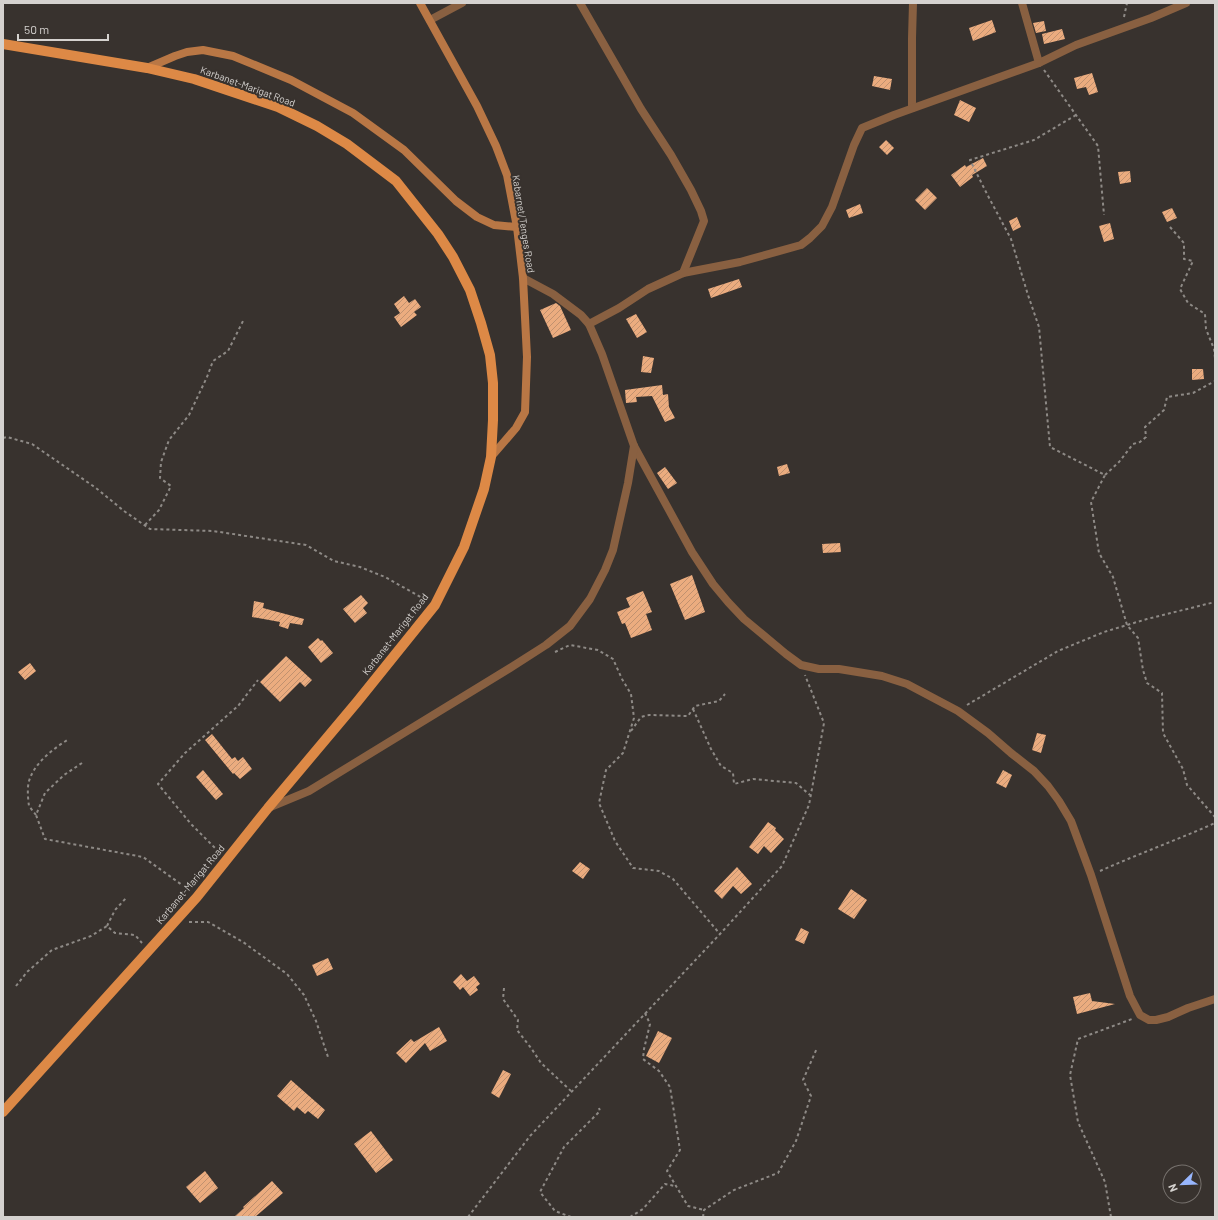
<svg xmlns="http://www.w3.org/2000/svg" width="1218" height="1220" font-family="Barlow,sans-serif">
<defs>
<pattern id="building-hatch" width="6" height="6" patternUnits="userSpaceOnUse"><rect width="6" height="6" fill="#ebac7f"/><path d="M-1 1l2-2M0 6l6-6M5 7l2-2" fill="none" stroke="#c0916f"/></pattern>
</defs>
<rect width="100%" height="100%" fill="#38322e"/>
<!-- building -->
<g fill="url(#building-hatch)">
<path d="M992,20L996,32L973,41L969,28Z"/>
<path d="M1044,21L1046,31L1036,33L1033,23Z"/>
<path d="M1062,29L1065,39L1044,44L1042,34Z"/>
<path d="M1092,73L1098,92L1089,95L1086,87L1077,89L1074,78Z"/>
<path d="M874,76L892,79L890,90L872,86Z"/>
<path d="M960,100L976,108L969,122L954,115Z"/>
<path d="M886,140L894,148L887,155L879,147Z"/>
<path d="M983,158L987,166L972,175L973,177L960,187L951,175L965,165L966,167Z"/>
<path d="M1130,171L1131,182L1120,184L1118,172Z"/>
<path d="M927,188L937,198L925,210L915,200Z"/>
<path d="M860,204L863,213L849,218L846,210Z"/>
<path d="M1172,208L1177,218L1167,222L1162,212Z"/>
<path d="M1017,217L1021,227L1013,231L1009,221Z"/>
<path d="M1110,223L1114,239L1104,242L1099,226Z"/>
<path d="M739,279L742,287L711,298L708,289Z"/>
<path d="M404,296L409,303L415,299L421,307L414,312L417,315L401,327L394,317L400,313L394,304Z"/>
<path d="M556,303L560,306L571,330L553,338L540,310Z"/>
<path d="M636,314L647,332L637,338L626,319Z"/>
<path d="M643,356L654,358L651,373L641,372Z"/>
<path d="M1192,369H1203L1204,379L1192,380Z"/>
<path d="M662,385L663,395L668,394L669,407L675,418L665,422L652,396L636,397L637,402L626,403L625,390Z"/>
<path d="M787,464L790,473L779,476L777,467Z"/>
<path d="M665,467L677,483L668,489L657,473Z"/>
<path d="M840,543L841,552L823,553L822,544Z"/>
<path d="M692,575L705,612L685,620L670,584Z"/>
<path d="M643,591L652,612L646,614L652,630L631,638L625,623L622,624L617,612L630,607L626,598Z"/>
<path d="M361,595L368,603L363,608L367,613L355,623L343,609Z"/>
<path d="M254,601L264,603L263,608L304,619L302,625L290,623L288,629L279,626L280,622L252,617Z"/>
<path d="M318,638L321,641L322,640L333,653L321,663L308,647Z"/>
<path d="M286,656L312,680L305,687L300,682L280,702L260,682Z"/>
<path d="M30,663L36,671L25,680L18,672Z"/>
<path d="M1037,733L1046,735L1041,753L1032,750Z"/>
<path d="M212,734L232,759L235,757L238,761L243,757L252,769L240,779L234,773L233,774L205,740Z"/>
<path d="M203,770L223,794L216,800L196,777Z"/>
<path d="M1003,770L1012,775L1006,788L996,783Z"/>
<path d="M768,822L776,828L775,830L784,839L771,853L764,846L758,854L749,847Z"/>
<path d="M580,862L590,869L583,879L572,871Z"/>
<path d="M737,867L752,884L741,894L733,886L722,899L714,891Z"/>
<path d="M851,889L867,900L854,919L838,909Z"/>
<path d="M801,928L809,932L804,944L795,940Z"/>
<path d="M328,958L333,969L317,976L312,965Z"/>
<path d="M461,974L467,981L474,976L480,984L476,987L478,990L470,996L463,987L460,990L453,982Z"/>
<path d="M1090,993L1092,1001L1115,1004L1077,1014L1073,997Z"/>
<path d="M439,1027L447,1041L430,1051L425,1043L406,1063L396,1053L411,1039L414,1042Z"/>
<path d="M658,1031L672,1038L659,1063L646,1056Z"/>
<path d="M503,1070L511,1074L499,1098L491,1093Z"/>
<path d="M291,1080L325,1110L318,1119L308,1111L305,1114L297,1107L294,1111L277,1096Z"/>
<path d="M371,1131L393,1160L376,1173L354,1144Z"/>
<path d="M205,1171L218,1188L200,1203L186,1187Z"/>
<path d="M272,1181L283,1193L255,1217H234L244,1208L243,1207Z"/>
</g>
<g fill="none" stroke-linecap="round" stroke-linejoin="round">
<!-- path -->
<g stroke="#8e8a86" stroke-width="2" stroke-dasharray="3 3" stroke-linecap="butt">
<path d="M1124,17L1127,3"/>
<path d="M1044,70L1098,146L1104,215"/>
<path d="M1076,115L1034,140L970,160L987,194L1011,239L1028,295L1039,327L1050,447L1105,475L1091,502L1099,553L1113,577L1127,625L1138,638L1143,670L1147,683L1162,693L1163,733L1183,769L1187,785L1215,817"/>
<path d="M1170,227L1184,243V259L1193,261L1180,289L1188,303L1205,314L1206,329L1214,349L1215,358"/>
<path d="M3,438L7,437L32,444L96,488L124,511L150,529L213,531L306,545L334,561L360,567L385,577L426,600"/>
<path d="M1105,475L1119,462L1133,444L1140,442L1146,437L1145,427L1164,410L1167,397L1193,393L1215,381"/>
<path d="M145,525L159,510L171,486L160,478L161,462L169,440L189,415L207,377L213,361L228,351L244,319"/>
<path d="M555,652L570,645L598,650L613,659L622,679L631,694L634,718L623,753L606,770L599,803L615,841L633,868L659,871L673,879L720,934"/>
<path d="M967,705L1058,651L1104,632L1147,619L1215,602"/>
<path d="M693,709L711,749L721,766L733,773L734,784L753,779L796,783L810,795"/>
<path d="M631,731L641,717L649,715L688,716L695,706L719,701L725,694"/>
<path d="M82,763L64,775L45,793L36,815L45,839L143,857L189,890"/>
<path d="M36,815L29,806C28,799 27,788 29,781C35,762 53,749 69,739"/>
<path d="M219,852L191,824L158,784L185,753L238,706L258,680"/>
<path d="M1100,871C1138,854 1177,840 1215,823"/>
<path d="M189,922H208L243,942L287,974L304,995L316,1021L328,1057"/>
<path d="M107,926L115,910L127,897"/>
<path d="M16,986L27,972L52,950L91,936L107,926L115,933L135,935L142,943"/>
<path d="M504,988L503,999L518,1020L517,1030L531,1048L541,1063L571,1091"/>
<path d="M645,1013L650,1024L644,1049L643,1059L659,1071L670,1087L680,1150L667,1171L688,1206L704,1210"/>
<path d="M468,1217L530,1136L720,934L782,866L809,805L824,723L805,675"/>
<path d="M571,1217L555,1211L540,1192L564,1147L600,1111L599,1108"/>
<path d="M630,1217L643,1209L665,1184L675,1186"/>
<path d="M703,1217L704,1210L734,1190L778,1173L796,1141L811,1096L803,1080L817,1048"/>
<path d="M1111,1217L1105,1182L1078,1122L1070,1075L1078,1039L1132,1019"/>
</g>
<!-- street -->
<g stroke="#896041" stroke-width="8">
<path d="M580,3L641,109L671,155L691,190L701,211L704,221L683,273"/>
<path d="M1022,3L1039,63L1076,45L1151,18L1186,3"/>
<path d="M430,20L462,3"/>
<path d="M912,108V38L913,3"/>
<path d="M523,278L553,294L581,315L589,324L602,354L634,446L692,552L713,584L728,602L744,619L786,654L801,665L819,669H839L882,676L907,684L958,711L988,733L1011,753L1034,771L1048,786L1059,801L1071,821L1091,875L1130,996L1140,1015L1149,1020H1156L1168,1017L1188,1008L1215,999"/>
<path d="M589,324L619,308L648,289L683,273L740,262L801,245L810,238L822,226L832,207L854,145L862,128L894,115L1039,63"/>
<path d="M268,808L309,791L510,668L546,645L570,626L590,599L605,570L613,550L628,483L634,446"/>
</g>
<!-- secondary -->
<g stroke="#b97745" stroke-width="8">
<path d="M420,3L477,106L496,146L507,175L517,227L523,278L527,357L525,412L516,428L491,457"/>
<path d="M147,68L175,56L187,52L203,50L233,56L291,80L353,113L404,150L456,201L477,217L494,225L517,227"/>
</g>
<!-- primary -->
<path stroke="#dd8946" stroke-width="10" d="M3,44L147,68L194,79L278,107L317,126L347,144L396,181L438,234L453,257L470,290L481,323L490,355L493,383V420L491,457L484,489L464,547L435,605L357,702L268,808L197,897L3,1112"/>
</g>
<g text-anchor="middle" stroke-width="4" stroke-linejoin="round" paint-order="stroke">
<!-- street labels -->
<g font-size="10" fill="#d5d2cf" stroke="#38322e">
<text transform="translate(248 86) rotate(20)" y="4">Karbanet-Marigat Road</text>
<text transform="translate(524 224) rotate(81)" y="4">Kabarnet/Tenges Road</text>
<text transform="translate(395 634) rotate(-52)" y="4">Karbanet-Marigat Road</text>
<text transform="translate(190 884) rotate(-50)" y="4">Karbanet-Marigat Road</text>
</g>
</g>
<!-- border -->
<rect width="1218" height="1220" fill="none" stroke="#d5d2cf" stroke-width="8"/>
<!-- north arrow -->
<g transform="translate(1182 1184) rotate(247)"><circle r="19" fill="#38322e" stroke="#77726e"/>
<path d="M0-3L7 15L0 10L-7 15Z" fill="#98b6fd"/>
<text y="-6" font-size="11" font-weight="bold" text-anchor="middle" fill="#d5d2cf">N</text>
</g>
<!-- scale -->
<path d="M18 34v6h90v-6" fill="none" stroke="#d5d2cf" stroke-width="2"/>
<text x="24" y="34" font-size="12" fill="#d5d2cf" stroke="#38322e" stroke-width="3" paint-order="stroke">50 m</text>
</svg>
